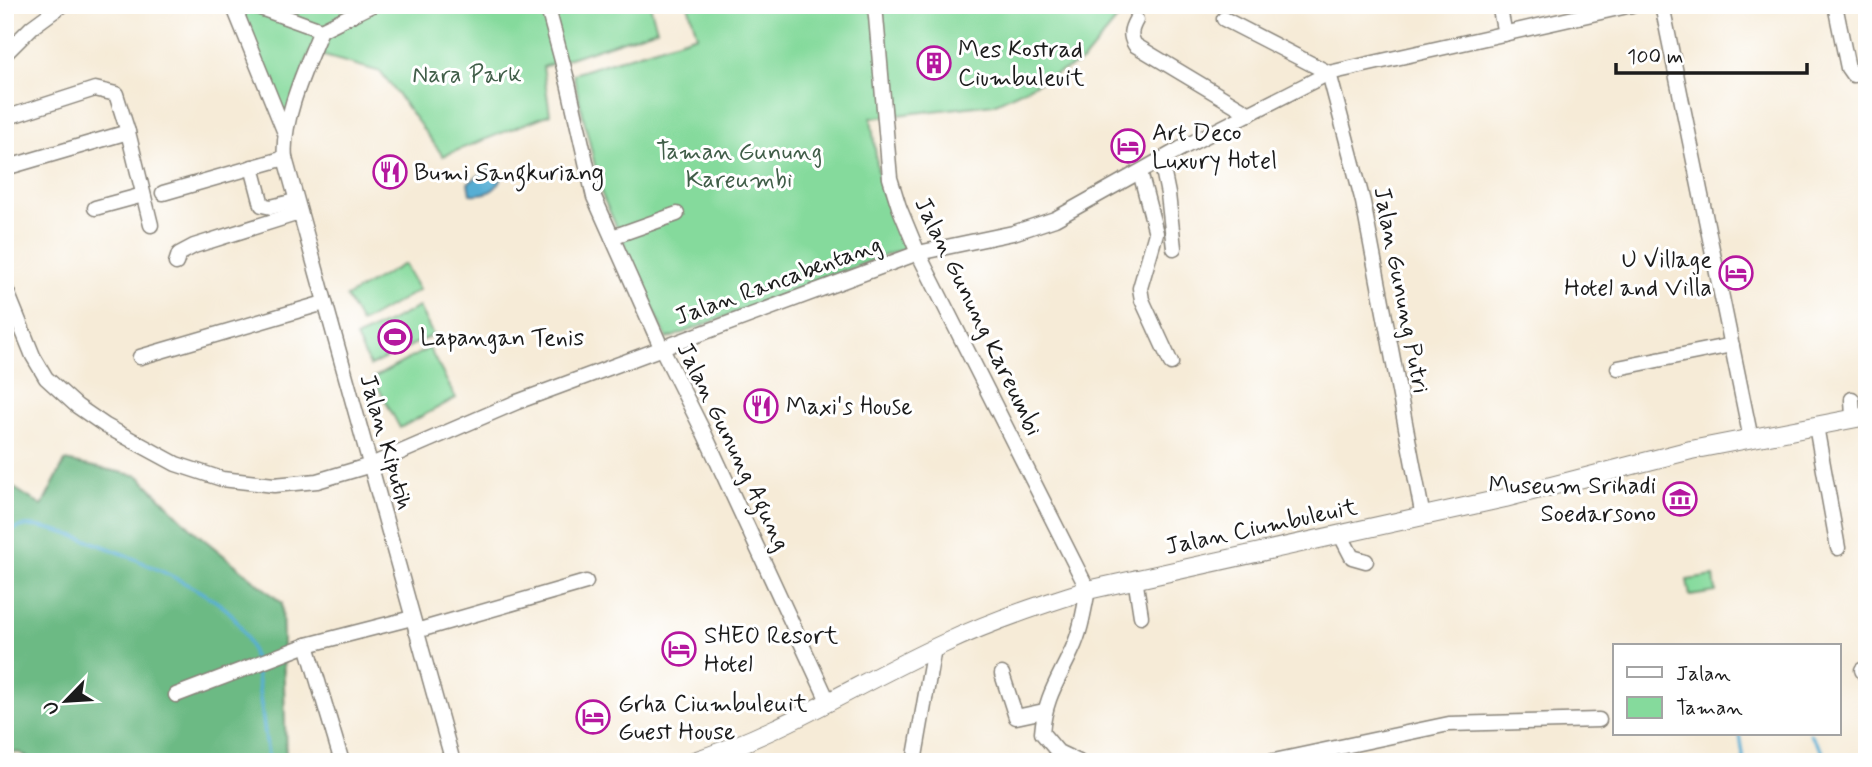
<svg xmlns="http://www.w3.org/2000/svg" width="1872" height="767" font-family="Mynerve,sans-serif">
<rect width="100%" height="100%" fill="#fff"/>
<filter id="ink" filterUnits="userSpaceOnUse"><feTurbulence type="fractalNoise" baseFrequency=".0143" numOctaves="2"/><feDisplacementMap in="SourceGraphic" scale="14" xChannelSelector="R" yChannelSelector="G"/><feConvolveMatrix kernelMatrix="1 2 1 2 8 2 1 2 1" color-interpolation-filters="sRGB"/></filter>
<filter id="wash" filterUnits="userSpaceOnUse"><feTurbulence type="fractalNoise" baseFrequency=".00686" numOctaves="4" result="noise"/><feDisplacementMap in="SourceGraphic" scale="28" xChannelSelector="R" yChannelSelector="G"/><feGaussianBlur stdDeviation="1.57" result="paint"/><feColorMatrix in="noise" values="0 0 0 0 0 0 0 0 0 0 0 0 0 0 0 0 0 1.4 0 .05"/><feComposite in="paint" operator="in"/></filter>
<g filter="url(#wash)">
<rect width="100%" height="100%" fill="#f6ebd7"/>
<!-- green -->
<g fill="#85da9c" stroke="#507b5c" stroke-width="2">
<path d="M239,5L261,13L260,5H650L657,29L543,67L550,114L443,156L381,72L310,52L285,122Z"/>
<path d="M688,5H1129L1083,61L994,104L871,118L880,187L905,248L667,339L602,195L573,74L697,35Z"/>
<path d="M404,264L419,290L361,323L346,297Z"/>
<path d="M419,307L433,335L370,366L356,338Z"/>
<path d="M429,348L456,398L400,428L373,378Z"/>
<path d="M1714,576L1716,592L1690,596L1687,580Z"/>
</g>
<!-- forest -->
<path fill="#6cba84" stroke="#446b50" stroke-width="2" d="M65,461L139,476L194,531L282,603L286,762H36L20,753L5,751V482L42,506Z"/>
<!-- water -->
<path fill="#57aed4" stroke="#3a6578" stroke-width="2" d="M487,170L497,171L502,177C497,192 485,195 470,194L468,183Z"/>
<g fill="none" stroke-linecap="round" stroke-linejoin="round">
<!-- stream -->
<g stroke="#57aed4" stroke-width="3.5">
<path d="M5,532C12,530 19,526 26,526C63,523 210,587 233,616C242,628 251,645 254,659"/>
<path d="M256,670L269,762"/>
<path d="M1740,734L1744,762"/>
<path d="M1810,734L1830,762"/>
</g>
</g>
</g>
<g filter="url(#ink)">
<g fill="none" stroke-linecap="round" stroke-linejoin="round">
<defs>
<g id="minor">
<path d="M233,5L285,133"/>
<path d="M252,5L321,30L372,5"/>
<path d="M547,5L568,83L594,197L661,347L705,435L829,703"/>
<path d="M875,5L890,178L899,207L918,253L1088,590C1084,610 1081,631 1072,650C1058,681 1045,697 1042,733L1058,752L1079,762"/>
<path d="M1499,5L1505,34"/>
<path d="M1662,5L1751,439"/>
<path d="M1835,5L1848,68L1853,75L1867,73"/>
<path d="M1224,19L1329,73L1363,202L1423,517"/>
<path d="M1136,20C1131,29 1129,35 1135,45L1250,114"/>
<path d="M321,30C307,65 281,120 285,158L453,762"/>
<path d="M5,54L32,27L62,5"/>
<path d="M5,118L95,89L116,94L128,132L151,225"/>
<path d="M1161,160L1168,194L1174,248"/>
<path d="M252,167L262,205L271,207L295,201"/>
<path d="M5,168L128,132"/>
<path d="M1140,172L1156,233L1140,288L1142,300L1171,363"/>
<path d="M163,193L285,158"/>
<path d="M95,208L143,195"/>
<path d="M612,237L677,214"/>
<path d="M176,263L179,254L194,246L299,213"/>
<path d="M5,287L33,356L46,378L77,406L106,426L176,464L222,479L274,485L317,481L371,465L517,402L918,253L1013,233L1055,219L1180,149L1329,73L1632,5"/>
<path d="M140,357L324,303"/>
<path d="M1618,368L1732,345"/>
<path d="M1852,399L1853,418"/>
<path d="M1816,426L1838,548"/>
<path d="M1340,534L1352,557L1366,561"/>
<path d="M1135,578L1141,616"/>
<path d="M416,631L586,582"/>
<path d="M307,645L342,762"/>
<path d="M1862,670L1867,678"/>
<path d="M1002,674L1016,717L1044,711"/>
<path d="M176,695L307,645L412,618"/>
<path d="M914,762L934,648"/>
<path d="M1269,762L1449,724L1599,720"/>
</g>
<path id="major" d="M691,762C780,734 858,683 943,644C989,622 1039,605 1088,590L1505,498L1691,450L1867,416"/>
</defs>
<!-- minor casing -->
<use href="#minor" stroke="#89847a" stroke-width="17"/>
<!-- major casing -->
<use href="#major" stroke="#89847a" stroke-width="20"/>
<!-- minor -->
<use href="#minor" stroke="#fff" stroke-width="14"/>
<!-- major -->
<use href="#major" stroke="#fff" stroke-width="18"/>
</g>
</g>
<!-- icons -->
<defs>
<symbol id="building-ring" viewBox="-11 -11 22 22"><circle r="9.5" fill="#fff" stroke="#b5179e" stroke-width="1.5"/><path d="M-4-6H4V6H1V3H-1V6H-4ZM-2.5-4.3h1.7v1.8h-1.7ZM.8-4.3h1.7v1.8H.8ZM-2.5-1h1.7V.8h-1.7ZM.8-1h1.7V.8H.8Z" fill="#b5179e"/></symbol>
<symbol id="hotel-ring" viewBox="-11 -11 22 22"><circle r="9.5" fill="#fff" stroke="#b5179e" stroke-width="1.5"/><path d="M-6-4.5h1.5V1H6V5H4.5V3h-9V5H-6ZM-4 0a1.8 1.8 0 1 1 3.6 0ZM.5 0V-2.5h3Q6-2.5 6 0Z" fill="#b5179e"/></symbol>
<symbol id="restaurant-ring" viewBox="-11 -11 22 22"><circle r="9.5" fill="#fff" stroke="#b5179e" stroke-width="1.5"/><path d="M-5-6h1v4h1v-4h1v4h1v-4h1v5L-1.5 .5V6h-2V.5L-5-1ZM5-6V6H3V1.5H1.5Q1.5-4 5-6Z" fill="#b5179e"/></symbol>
<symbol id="stadium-ring" viewBox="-11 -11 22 22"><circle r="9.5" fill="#fff" stroke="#b5179e" stroke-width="1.5"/><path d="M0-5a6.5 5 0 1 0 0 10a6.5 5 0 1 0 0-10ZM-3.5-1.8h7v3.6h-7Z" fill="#b5179e"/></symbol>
<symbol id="museum-ring" viewBox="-11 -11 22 22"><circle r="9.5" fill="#fff" stroke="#b5179e" stroke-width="1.5"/><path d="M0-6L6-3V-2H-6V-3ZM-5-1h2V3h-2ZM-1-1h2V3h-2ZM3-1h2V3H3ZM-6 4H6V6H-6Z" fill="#b5179e"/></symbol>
</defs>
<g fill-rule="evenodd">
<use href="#building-ring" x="915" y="44" width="38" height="38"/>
<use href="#hotel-ring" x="1109" y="127" width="38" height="38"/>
<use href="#restaurant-ring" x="371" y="153" width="38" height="38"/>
<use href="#hotel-ring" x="1717" y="254" width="38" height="38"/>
<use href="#stadium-ring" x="376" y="318" width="38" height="38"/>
<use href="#restaurant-ring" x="742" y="387" width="38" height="38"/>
<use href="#museum-ring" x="1661" y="480" width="38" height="38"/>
<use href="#hotel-ring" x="660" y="630" width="38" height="38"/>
<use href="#hotel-ring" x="574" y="698" width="38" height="38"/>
</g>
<g text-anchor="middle" stroke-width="6" stroke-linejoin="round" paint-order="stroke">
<!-- poi labels -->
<g font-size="24" fill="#1c1c1c" stroke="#fff" text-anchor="start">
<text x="958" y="57">Mes Kostrad<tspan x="958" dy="28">Ciumbuleuit</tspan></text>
<text x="1152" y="140">Art Deco<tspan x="1152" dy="28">Luxury Hotel</tspan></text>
<text x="414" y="180">Bumi Sangkuriang</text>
<text x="1712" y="267" text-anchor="end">U Village<tspan x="1712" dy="28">Hotel and Villa</tspan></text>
<text x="420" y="345">Lapangan Tenis</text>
<text x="786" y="414">Maxi's House</text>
<text x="1656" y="493" text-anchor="end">Museum Srihadi<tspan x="1656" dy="28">Soedarsono</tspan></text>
<text x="704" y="643">SHEO Resort<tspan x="704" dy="28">Hotel</tspan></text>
<text x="618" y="711">Grha Ciumbuleuit<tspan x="618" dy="28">Guest House</tspan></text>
</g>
<!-- park labels -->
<g font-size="24" fill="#415e49" stroke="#fff">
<text x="467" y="82">Nara Park</text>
<text x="739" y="159">Taman Gunung<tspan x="739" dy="28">Kareumbi</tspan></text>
</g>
<!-- street labels -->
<g font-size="24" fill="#1c1c1c" stroke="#fff">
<text transform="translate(778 280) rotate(-20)" y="8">Jalan Rancabentang</text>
<text transform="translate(1402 290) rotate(79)" y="8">Jalan Gunung Putri</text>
<text transform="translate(979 316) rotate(64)" y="8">Jalan Gunung Kareumbi</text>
<text transform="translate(387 442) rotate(74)" y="8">Jalan Kiputih</text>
<text transform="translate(734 446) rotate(64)" y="8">Jalan Gunung Agung</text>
<text transform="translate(1261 526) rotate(-12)" y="8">Jalan Ciumbuleuit</text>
</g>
</g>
<!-- margin -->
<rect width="1872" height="767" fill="none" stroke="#fff" stroke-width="28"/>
<!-- legend -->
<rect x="1613" y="644" width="228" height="91" fill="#ffffff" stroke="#a4a4a4" stroke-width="2"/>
<rect x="1627" y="667" width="35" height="10" fill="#ffffff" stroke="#a4a4a4" stroke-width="2"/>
<text x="1676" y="680" font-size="21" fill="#1c1c1c">Jalan</text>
<rect x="1627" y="697" width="35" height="21" fill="#85da9c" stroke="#a4a4a4" stroke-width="2"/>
<text x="1676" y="714" font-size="21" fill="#1c1c1c">Taman</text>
<!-- north arrow -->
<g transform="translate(66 701) rotate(245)" stroke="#ffffff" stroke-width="5" paint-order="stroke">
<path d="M0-5L12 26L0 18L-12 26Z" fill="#1c1c1c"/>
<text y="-10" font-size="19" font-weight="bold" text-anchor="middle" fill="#1c1c1c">U</text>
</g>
<!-- scale -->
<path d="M1616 63v10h191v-10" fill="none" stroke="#1c1c1c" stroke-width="3.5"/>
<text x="1627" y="63" font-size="21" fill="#1c1c1c" stroke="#ffffff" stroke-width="5" paint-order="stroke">100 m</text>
</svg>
